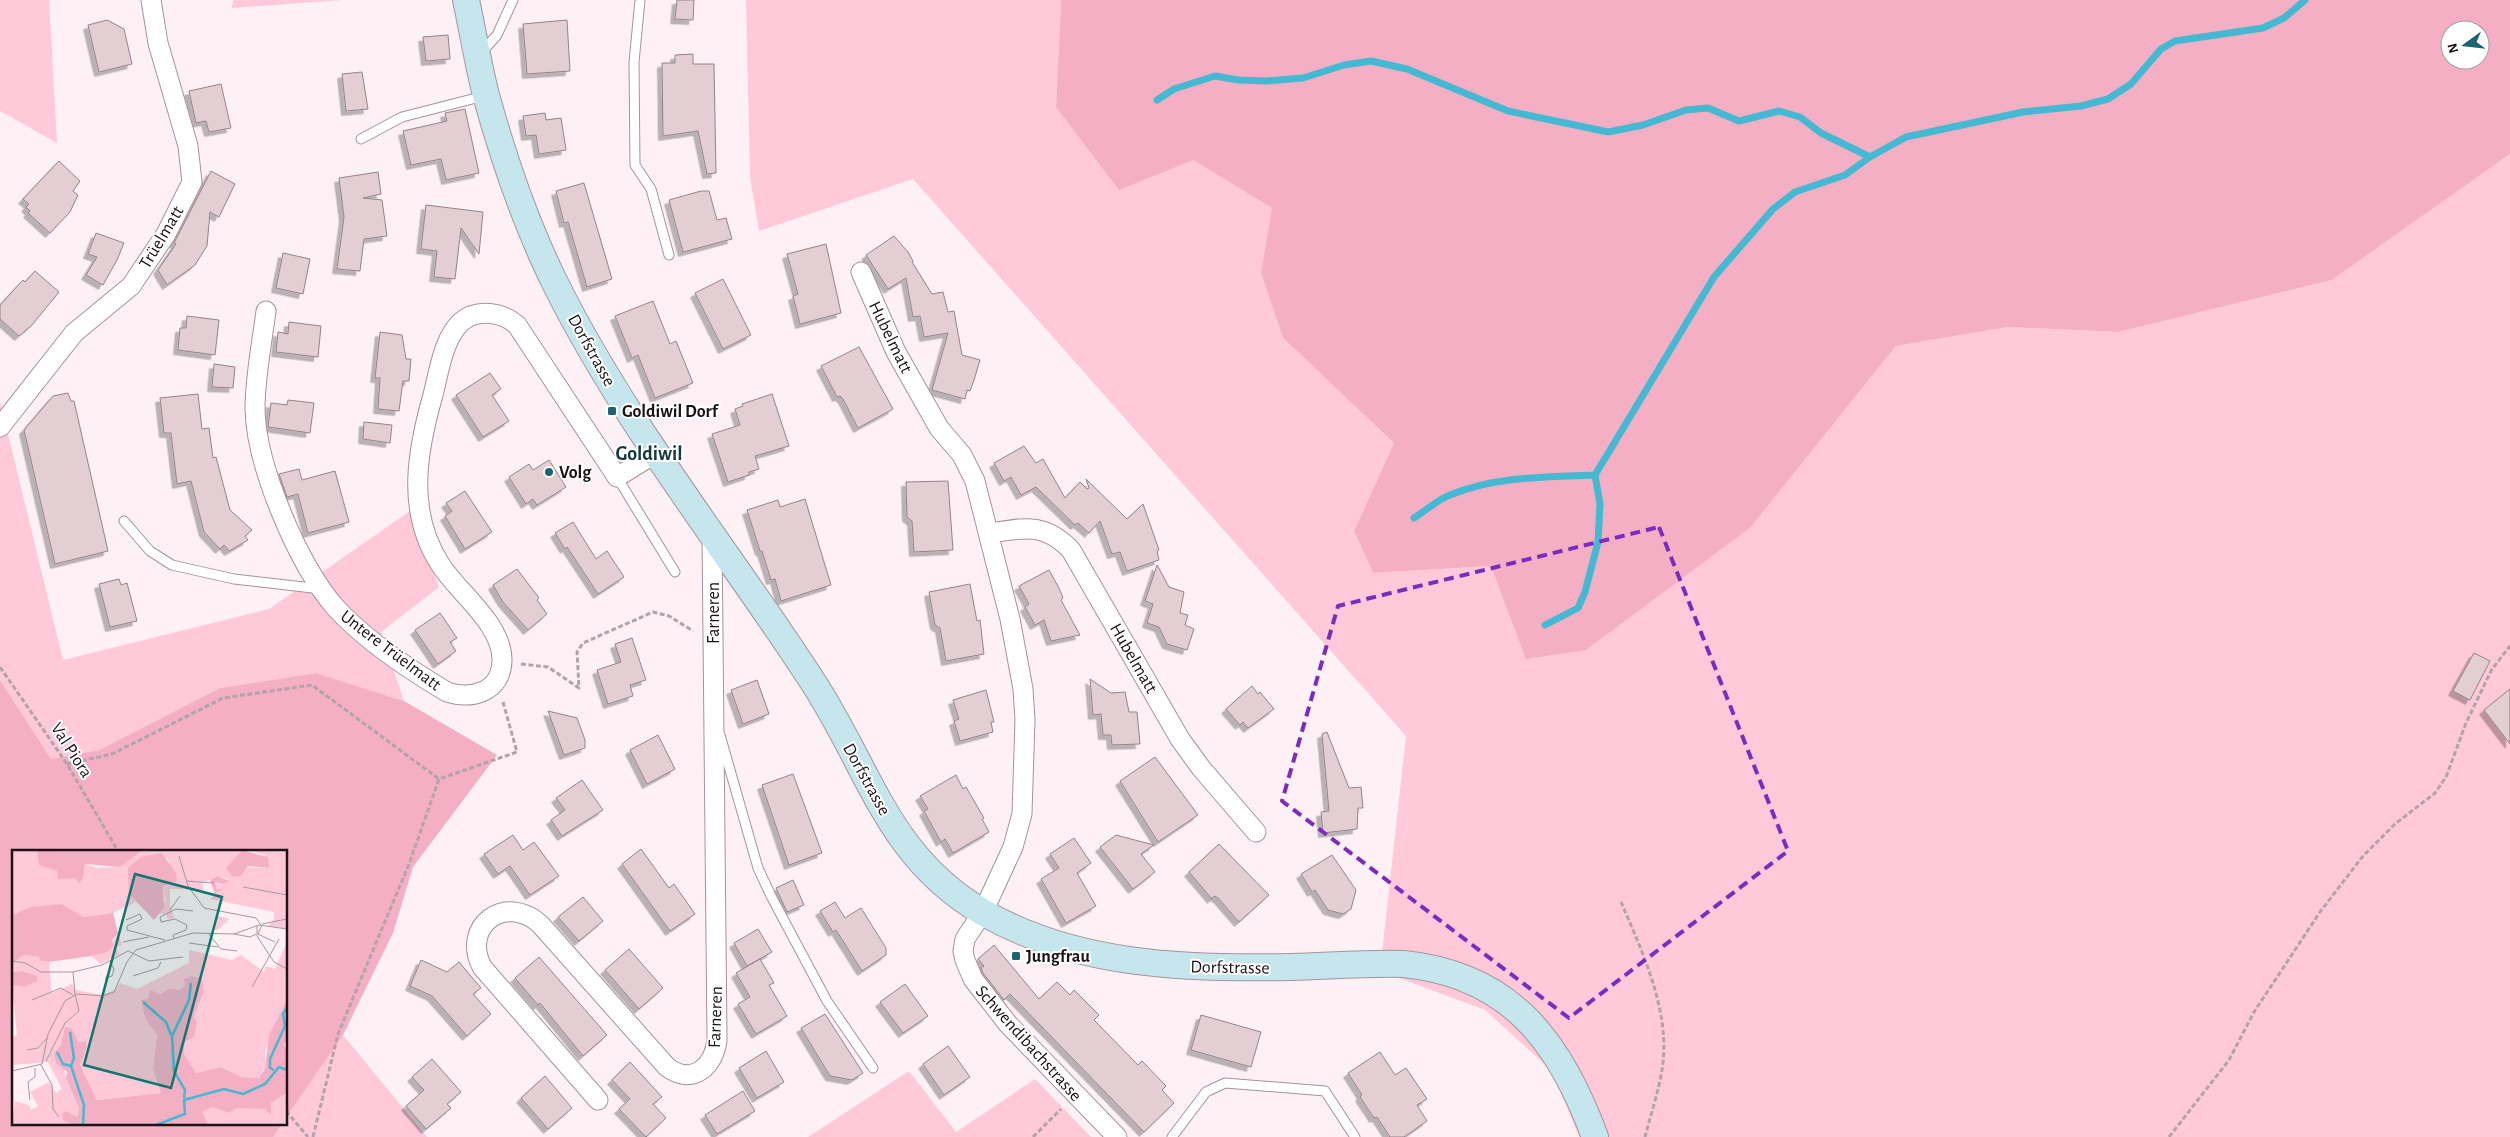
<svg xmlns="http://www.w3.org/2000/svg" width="2510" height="1137" font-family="'Alegreya Sans',sans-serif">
<defs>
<filter id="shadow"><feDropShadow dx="-4.5" dy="4.5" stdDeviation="0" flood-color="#0004"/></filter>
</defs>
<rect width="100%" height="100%" fill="#fef1f5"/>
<!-- green -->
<g fill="#ffc9d9">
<path d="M0,0H49L57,143L0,111Z"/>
<path d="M233,0H342L232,8Z"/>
<path d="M746,0H1061L1056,107L1193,160L1273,208L1261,273L1283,338L1394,443L1354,531L1373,573L1491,566L1751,527L1896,346L2008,327L2118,332L2332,280L2510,154V1137H1579L1552,1071L1485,1010L1380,971L1406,736L913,179L759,231L750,177Z"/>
<path d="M0,401L63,660L269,609L410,511L439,587L381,632L404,701L316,673L220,688L99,750L51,759L0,680Z"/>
<path d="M343,1035L427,1137H273L283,1123H286V1118Z"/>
<path d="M909,1071L956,1132L1035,1079L1091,1137H808Z"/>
</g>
<!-- forest -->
<g fill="#f5afc5" fill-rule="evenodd">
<path d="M1061,0H2510V154L2332,280L2118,332L2008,327L1896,346L1751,527L1586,650L1526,659L1491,566L1373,573L1354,531L1394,443L1283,338L1261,273L1272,208L1193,160L1119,190L1056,107ZM2450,30H2480V60H2450Z"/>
<path d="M316,673L404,701L497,755L413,867L393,933L343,1035L286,1118V851H14V1123H283L273,1137H0V680L51,759L99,750L220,688Z"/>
</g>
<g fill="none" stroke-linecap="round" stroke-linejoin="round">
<!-- stream -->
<g stroke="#45b9d1" stroke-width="7">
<path d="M1157,100L1174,89L1215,76L1238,80L1266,81L1303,78L1344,65L1371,61L1407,69L1508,111L1608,132L1643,125L1686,110L1708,108L1739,121L1779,111L1800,117L1821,133L1870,157L1906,137L2023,112L2081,106L2108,99L2131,84L2161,49L2175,41L2263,28L2284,18L2305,0"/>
<path d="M1414,518C1425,511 1437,500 1450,495C1495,476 1546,477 1595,475"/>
<path d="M1545,625L1578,608L1585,592L1598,542L1600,504L1595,475L1714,277L1773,209L1795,192L1845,175L1870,157"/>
</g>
</g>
<!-- building -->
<g fill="#e3ced4" stroke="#958288" filter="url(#shadow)">
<path d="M677,0H694L693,20L675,19Z"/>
<path d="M107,20L124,29L132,64L99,72L88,25Z"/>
<path d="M567,20L570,71L527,74L523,24Z"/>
<path d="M448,35L450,59L426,61L423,37Z"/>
<path d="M693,54V64H714L716,173L707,174L698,131L663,136L662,63H675V55Z"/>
<path d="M362,72L368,109L346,111L342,74Z"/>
<path d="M221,84L231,128L209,132L206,121L196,123L189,91Z"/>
<path d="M465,109L479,173L446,180L441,159L411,165L403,131L447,121L445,113Z"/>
<path d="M545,113L546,120L561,118L566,150L539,154L536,135L526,136L523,116Z"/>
<path d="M59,161L80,181L73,191L78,195L70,212L50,233L28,213L30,211L26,207L29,204L23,199Z"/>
<path d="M211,171L235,184L219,217L210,212L207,246L195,265L167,285L158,270L176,244L174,243Z"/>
<path d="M378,172L381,194L363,198L382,200L387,236L364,239L360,271L337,269L344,217L339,178Z"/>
<path d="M584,183L612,279L587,287L568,222L564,223L556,191Z"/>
<path d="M701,191H709L717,220L726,218L732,239L683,252L669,200Z"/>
<path d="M426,205L483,212L479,254L461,228L455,279L434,277L437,251L421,249Z"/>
<path d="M96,233L124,243L117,260L103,285L86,275L97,257L88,254Z"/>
<path d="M894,236L908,252L913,261L912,262L932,294L943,292L948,312L954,311L962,355L980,360L974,380L970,391L967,390L965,399L932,390L948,333L924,337L920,316L913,317L906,278L888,289L866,255Z"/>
<path d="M826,244L841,313L800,324L793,296L798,294L787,254Z"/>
<path d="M283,253L310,259L303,294L276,288Z"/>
<path d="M35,271L59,292L32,325L19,336L0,319V305L23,280L25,282Z"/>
<path d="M723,279L751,335L723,349L695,293Z"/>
<path d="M653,301L670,344L676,341L693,383L655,398L638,355L632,358L615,316Z"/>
<path d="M187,316L219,320L215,355L178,350L180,328H186Z"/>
<path d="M289,322L321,326L318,357L276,352L278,332L288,334Z"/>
<path d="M380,332L402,335L406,359H411L409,381H403L399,411L378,409L380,378H375Z"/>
<path d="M859,347L893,409L858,428L843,399L840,396L837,397L821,366Z"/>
<path d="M214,364L235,367L233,388L212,387Z"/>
<path d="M490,373L501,389L492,395L509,421L483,437L456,395Z"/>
<path d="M68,393L71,401H74L108,551L55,564L24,430L53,396Z"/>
<path d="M198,394L202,429L209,428L213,458L216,457L230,510L252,530L245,536L248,540L229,551L224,545L220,549L204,532L191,481L177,484L171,433H164L160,398Z"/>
<path d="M772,394L789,446L755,456L759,469L749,472V475L728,482L712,434L740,425L735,409L743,406L742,404Z"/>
<path d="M288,400L314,403L310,433L268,427L271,403L287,405Z"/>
<path d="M364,422L392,425L390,443L363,439Z"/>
<path d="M1024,446L1036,463L1043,459L1065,498L1080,482L1087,489L1089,488L1086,479L1127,519L1143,504L1159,550L1157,551L1159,560L1127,571L1120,552L1112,554L1100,521L1089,533L1078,523L1075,525L1036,487L1021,495L1011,477L1004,481L994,463Z"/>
<path d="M549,460L566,487L537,505L533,499L526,504L509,477L529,464L533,470Z"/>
<path d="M299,469L302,480L335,471L349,522L308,533L298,494L287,497L279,474Z"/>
<path d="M948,481L953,550L914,552L912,521L907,517L906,482Z"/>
<path d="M465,491L492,532L465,549L445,516L452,511L446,503Z"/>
<path d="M805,499L831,585L781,601L775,579L771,580L762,551H760L747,510L778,500L780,507Z"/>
<path d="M573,522L596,559L607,551L624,577L598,594L567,547L565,549L555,533Z"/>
<path d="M1157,565L1169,587L1184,592L1180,613L1188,615L1185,625L1194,629L1187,650L1167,644L1159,627L1147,623L1153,604L1145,601Z"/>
<path d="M517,569L539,598L537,600L547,614L528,630L503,602L493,585Z"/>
<path d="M1049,570L1059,588L1063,598L1061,600L1080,635L1051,641L1044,620L1035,625L1025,607L1029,604L1019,586Z"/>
<path d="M119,579L121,585L127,583L137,621L110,627L99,584Z"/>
<path d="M970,584L977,621L980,620L984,654L946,661L940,628L935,625L929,592Z"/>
<path d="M440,613L457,638L450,642L456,651L438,664L415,630Z"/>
<path d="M632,638L646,680L630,685L633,696L608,704L597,670L621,662L615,644Z"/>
<path d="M2474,653L2490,661L2470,700L2453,691Z"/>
<path d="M1090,679L1111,693L1125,692L1129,712H1137L1140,744L1112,745L1111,735H1103L1101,714L1093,715Z"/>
<path d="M757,680L769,714L743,724L731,690Z"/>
<path d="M1252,686L1258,694L1260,692L1274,709L1248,728L1243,722L1240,725L1226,709Z"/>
<path d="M2510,689V744L2484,710Z"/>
<path d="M986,690L994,722H991L993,732L960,741L954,721L959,719L953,700Z"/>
<path d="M548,711L577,718L585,740V748L564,755Z"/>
<path d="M1327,732L1349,788L1361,787L1363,808H1358L1357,829L1323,833L1321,812L1329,811L1322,734Z"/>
<path d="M658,735L675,769L647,784L630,750Z"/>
<path d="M1155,757L1198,815L1158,842L1120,781Z"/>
<path d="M793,774L822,853L789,865L762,785Z"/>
<path d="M956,775L963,789L966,787L984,818L982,819L989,832L953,853L945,839L941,842L924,811L928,809L920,796Z"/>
<path d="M582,780L603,810L562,836L551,820L565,810L556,798Z"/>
<path d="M513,835L523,850L534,842L559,876L530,895L510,866L498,874L484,854Z"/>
<path d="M1116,835L1154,845L1141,854L1155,872L1133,889L1100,847Z"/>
<path d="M1074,838L1091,863L1077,873L1096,906L1066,923L1041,879L1059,868L1050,854Z"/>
<path d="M1219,844L1269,895L1239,922L1218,898L1214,896L1212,899L1189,872Z"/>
<path d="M641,849L669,888L674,884L695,914L670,931L622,864Z"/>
<path d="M1332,855L1356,890L1351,909L1343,914L1328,910L1315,890L1312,892L1301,874Z"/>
<path d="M793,880L804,905L787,912L776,888Z"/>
<path d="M583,897L603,921L579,941L558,917Z"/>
<path d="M835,902L845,918L861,908L886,948V955L862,971L836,930L833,932L820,911Z"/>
<path d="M758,929L772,952L747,966L734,943Z"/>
<path d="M994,945L1039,999L1057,982L1070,995L1074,990L1099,1015L1094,1020L1138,1065L1142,1061L1166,1086L1162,1090L1174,1103L1144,1132L1010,994L1004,1000L983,973L981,968L984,966L978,959Z"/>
<path d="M629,949L663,988L639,1009L605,970Z"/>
<path d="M539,957L607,1035L583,1056L540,1003L538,1005L515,978Z"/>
<path d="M760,959L774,983L769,985L787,1016L756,1034L738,1004L750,997L736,973Z"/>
<path d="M421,960L447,972L459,962L481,988L473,994L491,1014L467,1036L432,996L410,986Z"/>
<path d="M905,984L928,1016L903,1033L880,1002Z"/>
<path d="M825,1014L863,1073L852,1080L830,1076L801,1028Z"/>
<path d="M1201,1015L1261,1032L1251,1067L1191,1050Z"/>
<path d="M948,1046L970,1077L944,1095L923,1064Z"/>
<path d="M766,1051L784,1082L757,1098L739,1068Z"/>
<path d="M1380,1052L1395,1075L1406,1068L1427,1099L1417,1105L1427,1121L1404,1137H1390L1377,1117L1374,1118L1360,1097L1362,1095L1348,1073Z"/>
<path d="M432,1059L461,1092L447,1104L451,1108L426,1129L406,1106L424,1090L412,1077Z"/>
<path d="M630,1062L662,1097L653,1104L666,1118L646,1137L619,1109L630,1099L612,1080Z"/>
<path d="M545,1076L572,1108L548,1129L521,1098Z"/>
<path d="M743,1091L755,1111L717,1134L705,1115Z"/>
</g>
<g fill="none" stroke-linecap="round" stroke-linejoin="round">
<defs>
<g id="lane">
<path d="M640,0L634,62L635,165L651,189L669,255"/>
<path d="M482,52L497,35L513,0"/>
<path d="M361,139L402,117L484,96"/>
<path d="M617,477L675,572"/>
<path d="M124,521L150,551L172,565L234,579L321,589"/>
<path d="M720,735L758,868L771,896L827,1001L873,1068"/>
<path d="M1172,1137L1206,1092L1225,1083L1325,1091L1355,1137"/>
</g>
<g id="street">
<path d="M861,272L896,352L939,428L962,455L975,481L1010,619L1023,689L1025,720L1022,814L1013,847L983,912L965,939L963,951L965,960L973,979L1008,1024L1117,1137"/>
<path d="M266,311C262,343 255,376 255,409C256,466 298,564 335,607C364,639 410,670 447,692C472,700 501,692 502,661C503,624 458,593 440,564C406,511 417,451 433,395C439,372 443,339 461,322C477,308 502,312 517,325L617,477L656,453"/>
<path d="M0,427L74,333L131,286L166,234L192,182L188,146L158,43L151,0"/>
<path d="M990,533C1025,528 1044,522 1071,550L1180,739L1201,768L1256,832"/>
<path d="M598,1100L482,967C461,926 505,893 540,924L667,1067C692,1086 714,1067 717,1040L712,535"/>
</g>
<path id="secondary" d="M466,0C473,32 478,64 486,95C503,157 525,221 553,279C624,423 726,548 813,682C870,769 887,857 984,913C1077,966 1188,969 1291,967C1329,966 1366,963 1404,964C1511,975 1560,1042 1595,1137"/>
</defs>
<!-- lane casing -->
<use href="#lane" stroke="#a69398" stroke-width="11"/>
<!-- street casing -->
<use href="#street" stroke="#a69398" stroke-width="21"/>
<!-- secondary casing -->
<use href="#secondary" stroke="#a69398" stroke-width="28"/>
<!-- path -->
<g stroke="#b0a4a8" stroke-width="3" stroke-dasharray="5 2.5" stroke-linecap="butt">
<path d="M521,664L548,667L579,688L577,652L583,643L653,612L669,616L693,631"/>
<path d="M0,667L67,764L118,851"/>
<path d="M67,764L112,754L223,698L312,685L439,779"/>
<path d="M1621,902C1642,951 1669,1008 1663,1063C1660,1088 1651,1113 1645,1137"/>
<path d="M286,1111L308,1137"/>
<path d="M313,1137L338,1034L409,864L439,779L517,752L503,702"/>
<path d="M1033,1137L1061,1109"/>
<path d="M2169,1137L2229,1060L2254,1012L2320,912L2363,856L2395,824L2435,793L2446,777L2466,723L2492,669L2510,646"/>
</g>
<!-- lane -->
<use href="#lane" stroke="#fff" stroke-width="9"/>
<!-- street -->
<use href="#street" stroke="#fff" stroke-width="19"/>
<!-- secondary -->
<use href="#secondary" stroke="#c5e6ed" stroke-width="26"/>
</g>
<!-- marked area -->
<path fill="none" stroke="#7b2cbf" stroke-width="4" stroke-dasharray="10 6" stroke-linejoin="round" d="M1659,527L1788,851L1569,1018L1282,801L1338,606Z"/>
<!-- markers -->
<g fill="#1d6473" stroke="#fff" stroke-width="2">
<rect x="607" y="406" width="10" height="10" rx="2.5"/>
<circle cx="549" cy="472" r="5"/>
<rect x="1011" y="951" width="10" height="10" rx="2.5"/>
</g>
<g text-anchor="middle" stroke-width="4" stroke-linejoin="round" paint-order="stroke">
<!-- street labels -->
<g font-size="18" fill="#1b1316" stroke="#fff">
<text transform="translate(161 237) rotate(-59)" y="6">Trüelmatt</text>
<text transform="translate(891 337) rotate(64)" y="6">Hubelmatt</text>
<text transform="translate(592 350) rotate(61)" y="6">Dorfstrasse</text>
<text transform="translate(713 613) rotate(-90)" y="6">Farneren</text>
<text transform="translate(391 650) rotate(37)" y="6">Untere Trüelmatt</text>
<text transform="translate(1134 658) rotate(60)" y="6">Hubelmatt</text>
<text transform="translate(72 750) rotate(57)" y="6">Val Piora</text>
<text transform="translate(867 779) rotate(61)" y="6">Dorfstrasse</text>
<text transform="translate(1230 967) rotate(1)" y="6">Dorfstrasse</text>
<text transform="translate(715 1017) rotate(-88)" y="6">Farneren</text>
<text transform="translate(1029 1043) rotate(48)" y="6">Schwendibachstrasse</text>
</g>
<!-- poi labels -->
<g font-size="18" font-weight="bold" fill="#1b1316" stroke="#fff" text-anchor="start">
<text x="622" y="417">Goldiwil Dorf</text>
<text x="559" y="478">Volg</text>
<text x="1026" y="962">Jungfrau</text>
</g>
<!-- quarter labels -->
<g font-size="20" font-weight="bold" fill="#183840" stroke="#fff">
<text x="649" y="460">Goldiwil</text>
</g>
</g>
<!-- overview -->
<g transform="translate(12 850)">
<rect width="275" height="275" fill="#fef1f5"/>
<path d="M0,0H25L27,15L71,28L73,14L85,18L108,17L131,0H230L214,18H256L253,5L235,0H275V79L256,76L262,69V62L198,49L209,40H205L203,32L212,34L216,29L207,26L190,33L192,40L158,39V55L162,68L156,69L154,64H148L153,50L151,36L165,31L155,7L117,44L124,52L101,63L72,67L50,54L0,65ZM204,65L217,69L206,80H202ZM106,83L110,95L104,97L107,104L89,114L79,106L93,103ZM275,92V150L253,201V219L247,228L230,227L209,217L184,223L181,221L172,204L173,192L192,141L173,135L168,140L158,138L148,144L134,170L145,185L141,219L150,243L85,250L68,215L74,200L55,176L49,195L51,219L67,257L65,268L57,271L61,275H0L3,251L17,255L19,260L26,256L18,242L37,232L44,243L50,239L36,212L0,215V187L5,185L0,135L11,137L10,121L0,122V113L5,109L12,105L28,107L29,111L37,112L40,143L60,134L64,140L90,145L103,140L108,133L125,139L177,113V100L220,110L229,105L252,122L254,116L263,119ZM275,243V275H196L189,264L193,258L200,257L217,263L225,257L252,259L259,265V253Z" fill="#ffc9d9"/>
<path d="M25,0H131L108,17L73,14L71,28L67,33L63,28L46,29L45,21L27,15ZM230,0L256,7L257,18L236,16L229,26L221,27L214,18ZM150,3L164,23L165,31L151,36L152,58L142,70L117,44L116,18L129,7ZM206,26L217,31L212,34L203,32L205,40L211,39L203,44L198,30ZM50,54L72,67L101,63L106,83L100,90L101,97L93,103L79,106L37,112L29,111L27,107L12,105L0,113V65L19,57ZM10,121L25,126V131L11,137L0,135V122ZM180,126L190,129L192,141L182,167L185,172L182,187L173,192L172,204L184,223L209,217L230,227L247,228L253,219L257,185L275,150V189L272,195L275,199V243L259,253V265L252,259L225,258L217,263L200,257L190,262L196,275H61L51,270L50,264L54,261L65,267L67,258L54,228L55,222L44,213L42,203L49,195L53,177L59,178L67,192L74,191V200L68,215L85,250L149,243L141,219L145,185L134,170L129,150L136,149L138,140L148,144L158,138L168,140L173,135L172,129Z" fill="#f5afc5"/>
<path fill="none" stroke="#45b9d1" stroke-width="2.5" d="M131,152L154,172L159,185M58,182L62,208L59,216L72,255L71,275M45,202L51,214L59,216M262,220L258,218V209L273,176L271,164L275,157M172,248L173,240L162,221L160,186L177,150L179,133M144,275L173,264L172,250L212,239L231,244L253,234L267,217L275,220"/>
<path fill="none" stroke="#a3989c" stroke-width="1" d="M167,6L176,36L192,58L244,68L249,75M174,31L202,33M231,37L275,45M158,60L168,46M114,70L128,64L130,69L115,76V80L153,90M250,74L275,69M250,75L246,84L263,92M245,76V86L262,112L275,119M196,83L209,99L225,101M222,84L238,87L244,84M162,88L161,85L174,80L175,75L163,69L149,72L148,67L164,59L181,61M111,92L137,87M177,93L206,97M0,111L13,113L29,122H61L90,115L116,101L137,111L171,107M61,122L63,144M121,126L146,118L149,112M93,128L100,126L102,119L98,111M240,137L267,89M20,150L49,138L61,145M15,200L26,198L35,188M34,211L53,173L67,161L63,144M30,214L36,184L53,151L65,144L91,146L102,142L115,112L124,100L181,83L222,84L247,75L275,79M29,215L40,235L41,259L47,267M0,221L30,214M18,250L16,232L23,227V218"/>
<path fill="#0f766e" fill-opacity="0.15" stroke="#0f766e" stroke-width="2.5" d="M123,24L210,47L159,238L72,215Z"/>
<rect width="275" height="275" fill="none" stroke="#1b1316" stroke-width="2.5"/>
</g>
<!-- north arrow -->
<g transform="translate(2465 45) rotate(255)"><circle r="24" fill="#ffffff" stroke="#a4a1a2"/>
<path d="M0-4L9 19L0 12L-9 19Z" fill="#1d6473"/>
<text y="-8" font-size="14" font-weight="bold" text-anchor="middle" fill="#1b1316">N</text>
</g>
</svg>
